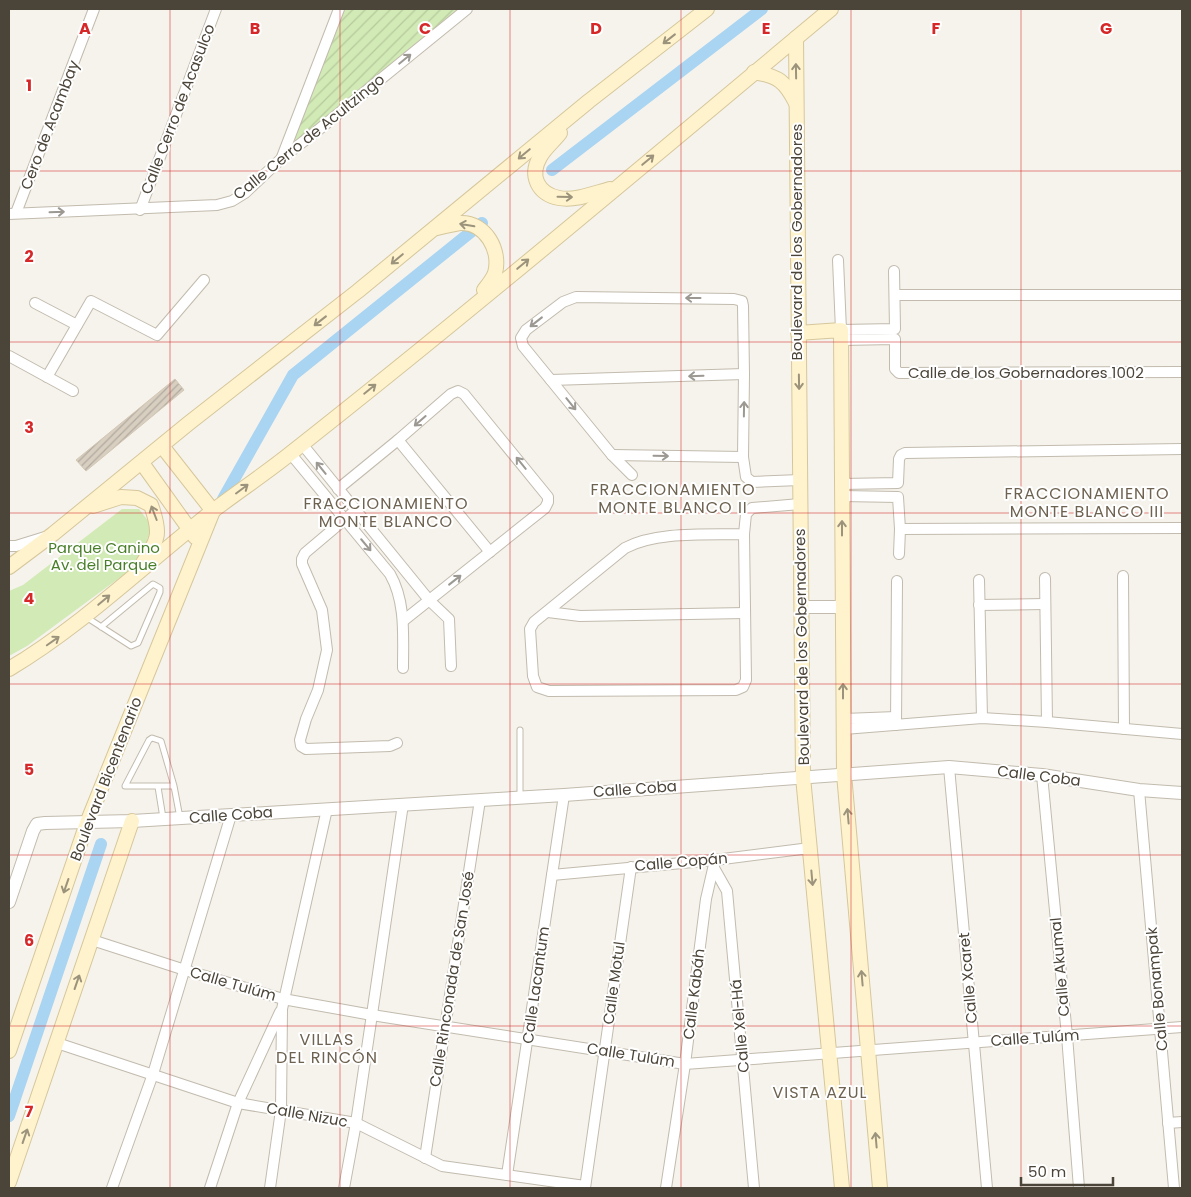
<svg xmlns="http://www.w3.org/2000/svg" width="1191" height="1197" font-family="Poppins,sans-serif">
<defs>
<pattern id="garden-furrows" width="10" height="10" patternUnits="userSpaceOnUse" patternTransform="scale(1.25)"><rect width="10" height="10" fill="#d2eab5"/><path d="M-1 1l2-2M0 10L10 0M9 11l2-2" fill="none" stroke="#b6ca9c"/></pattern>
<pattern id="building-hatch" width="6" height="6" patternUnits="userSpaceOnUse" patternTransform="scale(1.25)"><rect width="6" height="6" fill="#d8cfc1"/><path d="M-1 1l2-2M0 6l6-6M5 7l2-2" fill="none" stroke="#b1aa9e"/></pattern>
</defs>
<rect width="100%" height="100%" fill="#f6f3ec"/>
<!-- park -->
<path fill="#d2eab5" d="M122,509H139L152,526L145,545L130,570L27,646L9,656V591L23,585Z"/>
<!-- garden -->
<path fill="url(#garden-furrows)" d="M339,9H467L282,158Z"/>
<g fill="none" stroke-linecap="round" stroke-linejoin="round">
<!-- canal -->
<g stroke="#a9d4f2" stroke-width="12">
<path d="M552,170L762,9"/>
<path d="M223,499L293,375L482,223"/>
<path d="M9,1116L101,844"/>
</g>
</g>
<!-- building -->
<path fill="url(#building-hatch)" stroke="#d3c7b4" d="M175,379L184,390L86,471L76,460Z"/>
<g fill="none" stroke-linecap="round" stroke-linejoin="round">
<defs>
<g id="service">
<path d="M86,617L131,646L138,643L160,592V588L153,584L101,627"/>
<path d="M174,786H125L149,740L152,738L161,741L174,786L180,818"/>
<path d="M158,787L163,818"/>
<path d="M520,797V730"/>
</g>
<g id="minor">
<path d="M282,157L339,9"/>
<path d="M140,210L216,9"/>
<path d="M16,213L94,9"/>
<path d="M9,214L217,205L232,201L245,193L282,158L317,131L467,9"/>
<path d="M838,260L841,330L895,329L894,271"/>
<path d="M895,295H1182"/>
<path d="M35,303L77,325"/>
<path d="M841,340L895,339V369L899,373L1182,372"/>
<path d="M9,356L73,391"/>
<path d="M47,377L91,301L157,335L204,280"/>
<path d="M551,380L744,374"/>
<path d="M398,440L490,552"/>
<path d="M302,444L429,600L449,619L451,666"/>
<path d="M290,453L390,574C406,602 403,636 403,668"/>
<path d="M612,455L743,457"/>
<path d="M632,475L612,455L523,346L521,338L526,330L563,302L576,297L734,299L742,301L743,306L744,374L743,457L746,477L752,482L800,480"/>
<path d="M842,484L898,483L899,459L901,455L905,453L1182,449"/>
<path d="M338,489L398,440L451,394L458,391L464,394L548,497V502L545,508L403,621"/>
<path d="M842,496L898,497L900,529L899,554"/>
<path d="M356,510L305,553L302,559V564L322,610L327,650L318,690L306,719L300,740L301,746L306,749L390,746L397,743"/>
<path d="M900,529L1182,528"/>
<path d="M744,534C708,535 656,531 625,548L534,622L530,629L533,676L537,687L549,691L736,690L743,687L746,680L744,534L746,514L752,508L800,504"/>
<path d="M9,546H16L45,537"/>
<path d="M1123,576L1124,729"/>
<path d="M1045,578L1047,722"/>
<path d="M979,580L982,718"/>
<path d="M979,605L1044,604"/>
<path d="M548,612L580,616L745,613"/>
<path d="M844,719L896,717"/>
<path d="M896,725L897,581"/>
<path d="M844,729L982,718L1047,722L1182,734"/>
<path d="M949,767L987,1188"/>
<path d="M1042,775L1067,1036L1079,1188"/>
<path d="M1139,790L1174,1188"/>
<path d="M714,868L727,891L754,1188"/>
<path d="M552,875L715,860L810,848"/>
<path d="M92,940L185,970L283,999L372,1015L685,1064L1182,1027"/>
<path d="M57,1043L238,1103L356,1123L442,1166L585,1186"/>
<path d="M1168,1123L1182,1122"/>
<path d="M425,1158L480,800"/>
<path d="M507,1175L564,795"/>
<path d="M112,1188L153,1074L231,815"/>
<path d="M210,1188L238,1103L280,1012"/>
<path d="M270,1188L281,1110L282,1009L327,809"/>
<path d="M344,1188L356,1123L403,804"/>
<path d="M585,1188L631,867"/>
<path d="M666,1188L685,1064L706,899L715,860"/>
</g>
<g id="tertiary">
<path d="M801,607H843"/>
<path d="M9,902L33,831L37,824L45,823L132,821L564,795L949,767L1042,775L1139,790L1182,793"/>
</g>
<g id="secondary">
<path d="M796,38L803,777L842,1188"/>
<path d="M754,72C778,76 785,81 796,103"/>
<path d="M560,133C554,141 545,148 540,157C529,176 538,194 559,198C575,201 595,193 610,189"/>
<path d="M437,228C445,226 453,224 460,223C486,222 501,251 495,273C493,279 488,285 484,290"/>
<path d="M798,333L841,330L844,774L880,1188"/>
<path d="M142,463L195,537"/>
<path d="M93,506L121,497L137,498L151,505C161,533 159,539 143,563"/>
<path d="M9,567L53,534L189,423L358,291L589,101L707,9"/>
<path d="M9,669C83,625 146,563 214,510C239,491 266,473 291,453C474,309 652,158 831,9"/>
<path d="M9,1051L87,823L213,511L162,446"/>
<path d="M9,1182L132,821"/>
</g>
</defs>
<!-- service casing -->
<use href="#service" stroke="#c2bbae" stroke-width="7"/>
<!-- minor casing -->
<use href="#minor" stroke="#c2bbae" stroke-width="12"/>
<!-- tertiary casing -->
<use href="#tertiary" stroke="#c2bbae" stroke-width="14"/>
<!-- secondary casing -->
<use href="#secondary" stroke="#d6c79b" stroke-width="16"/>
<!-- service -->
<use href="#service" stroke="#fff" stroke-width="5"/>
<!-- minor -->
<use href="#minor" stroke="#fff" stroke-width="10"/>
<!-- tertiary -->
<use href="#tertiary" stroke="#fff" stroke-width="12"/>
<!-- secondary -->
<use href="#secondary" stroke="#fff3cd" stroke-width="14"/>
</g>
<!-- one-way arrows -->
<defs><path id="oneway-shaft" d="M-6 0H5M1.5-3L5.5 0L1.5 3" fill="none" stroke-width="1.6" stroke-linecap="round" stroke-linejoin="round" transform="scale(1.25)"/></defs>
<g stroke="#9c937c">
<use href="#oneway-shaft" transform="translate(669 39) rotate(142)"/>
<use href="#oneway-shaft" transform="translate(796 71) rotate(-91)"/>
<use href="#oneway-shaft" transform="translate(524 154) rotate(140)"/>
<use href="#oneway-shaft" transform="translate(648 160) rotate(-40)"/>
<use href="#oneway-shaft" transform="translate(565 197) rotate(1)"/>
<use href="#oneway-shaft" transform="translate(467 225) rotate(-170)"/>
<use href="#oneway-shaft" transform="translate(397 259) rotate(140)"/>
<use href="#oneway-shaft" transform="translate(523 264) rotate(-40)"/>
<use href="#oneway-shaft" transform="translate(320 321) rotate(142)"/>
<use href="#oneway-shaft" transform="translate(799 382) rotate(89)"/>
<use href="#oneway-shaft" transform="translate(370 389) rotate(-39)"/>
<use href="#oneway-shaft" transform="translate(242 489) rotate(-37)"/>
<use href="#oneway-shaft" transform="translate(154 513) rotate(-111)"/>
<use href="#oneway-shaft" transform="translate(842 528) rotate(-90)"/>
<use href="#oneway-shaft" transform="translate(104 600) rotate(-40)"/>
<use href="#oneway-shaft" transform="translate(53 641) rotate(-35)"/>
<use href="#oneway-shaft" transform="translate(843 691) rotate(-90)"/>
<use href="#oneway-shaft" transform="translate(848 816) rotate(-95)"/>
<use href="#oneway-shaft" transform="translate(812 878) rotate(85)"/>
<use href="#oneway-shaft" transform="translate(66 886) rotate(109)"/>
<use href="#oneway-shaft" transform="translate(862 978) rotate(-95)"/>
<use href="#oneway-shaft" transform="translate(77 982) rotate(-71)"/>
<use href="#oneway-shaft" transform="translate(25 1136) rotate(-71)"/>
<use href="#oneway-shaft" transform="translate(876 1140) rotate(-95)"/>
</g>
<g stroke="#9c9892">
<use href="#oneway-shaft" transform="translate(405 59) rotate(-39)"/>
<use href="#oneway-shaft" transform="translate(57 212) rotate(-2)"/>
<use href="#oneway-shaft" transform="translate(693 298) rotate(-180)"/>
<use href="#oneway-shaft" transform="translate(536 322) rotate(142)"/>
<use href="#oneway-shaft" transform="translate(696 376) rotate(178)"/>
<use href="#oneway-shaft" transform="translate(571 404) rotate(51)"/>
<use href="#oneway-shaft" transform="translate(744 409) rotate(-89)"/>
<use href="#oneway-shaft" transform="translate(420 421) rotate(139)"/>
<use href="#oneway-shaft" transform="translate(661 456) rotate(1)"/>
<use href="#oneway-shaft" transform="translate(521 463) rotate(-129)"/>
<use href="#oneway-shaft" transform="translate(321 468) rotate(-129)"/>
<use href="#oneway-shaft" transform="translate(366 545) rotate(50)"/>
<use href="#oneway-shaft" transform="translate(455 580) rotate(-38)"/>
</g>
<!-- grid -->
<path fill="none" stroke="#d62828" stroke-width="1" stroke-opacity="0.55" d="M170,9V1188M340,9V1188M510,9V1188M681,9V1188M851,9V1188M1021,9V1188M9,171H1182M9,342H1182M9,513H1182M9,684H1182M9,855H1182M9,1026H1182"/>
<g text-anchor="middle" stroke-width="4" stroke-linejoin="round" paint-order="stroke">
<!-- street labels -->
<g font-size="15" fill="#4b4439" stroke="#fff">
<text transform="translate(178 109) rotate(-69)" y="5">Calle Cerro de Acasulco</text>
<text transform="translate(50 125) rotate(-69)" y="5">Cero de Acambay</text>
<text transform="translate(309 137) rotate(-39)" y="5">Calle Cerro de Acultzingo</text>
<text transform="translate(797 242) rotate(-90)" y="5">Boulevard de los Gobernadores</text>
<text x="1026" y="378">Calle de los Gobernadores 1002</text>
<text transform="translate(802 647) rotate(-91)" y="5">Boulevard de los Gobernadores</text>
<text transform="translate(1039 776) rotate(7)" y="5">Calle Coba</text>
<text transform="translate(106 779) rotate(-69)" y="5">Boulevard Bicentenario</text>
<text transform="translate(635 789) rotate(-4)" y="5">Calle Coba</text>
<text transform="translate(231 815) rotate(-4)" y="5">Calle Coba</text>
<text transform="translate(681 862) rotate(-5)" y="5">Calle Copán</text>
<text transform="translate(1060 967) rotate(-95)" y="5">Calle Akumal</text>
<text transform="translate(968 978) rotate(-95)" y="5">Calle Xcaret</text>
<text transform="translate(452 979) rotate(-81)" y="5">Calle Rinconada de San José</text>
<text transform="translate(614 983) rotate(-82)" y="5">Calle Motul</text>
<text transform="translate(233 984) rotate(16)" y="5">Calle Tulúm</text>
<text transform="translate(536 985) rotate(-82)" y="5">Calle Lacantum</text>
<text transform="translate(1157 989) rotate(-95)" y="5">Calle Bonampak</text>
<text transform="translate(694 994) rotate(-83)" y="5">Calle Kabáh</text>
<text transform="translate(740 1026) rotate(-95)" y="5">Calle Xel-Há</text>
<text transform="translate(1035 1038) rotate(-4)" y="5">Calle Tulúm</text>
<text transform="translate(631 1055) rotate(9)" y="5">Calle Tulúm</text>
<text transform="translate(307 1115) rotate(10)" y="5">Calle Nizuc</text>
</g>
<!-- park labels -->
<g font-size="15" fill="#4a7f2a" stroke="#fff">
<text x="104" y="553">Parque Canino<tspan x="104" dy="17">Av. del Parque</tspan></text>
</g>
<!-- neighbourhood labels -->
<g font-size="16" letter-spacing="1" fill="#6e6250" stroke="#fff">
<text x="673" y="495">FRACCIONAMIENTO<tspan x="673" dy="18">MONTE BLANCO II</tspan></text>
<text x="1087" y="499">FRACCIONAMIENTO<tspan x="1087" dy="18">MONTE BLANCO III</tspan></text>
<text x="386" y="509">FRACCIONAMIENTO<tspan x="386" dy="18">MONTE BLANCO</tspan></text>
<text x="327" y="1045">VILLAS<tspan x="327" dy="18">DEL RINCÓN</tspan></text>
<text x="820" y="1098">VISTA AZUL</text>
</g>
</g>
<g font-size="16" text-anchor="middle" font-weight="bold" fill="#d62828" stroke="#fff" stroke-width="4" stroke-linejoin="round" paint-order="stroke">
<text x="85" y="34">A</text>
<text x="255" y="34">B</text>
<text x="425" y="34">C</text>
<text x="596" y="34">D</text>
<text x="766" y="34">E</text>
<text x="936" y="34">F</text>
<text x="1106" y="34">G</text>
<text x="29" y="91">1</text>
<text x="29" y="262">2</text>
<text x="29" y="433">3</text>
<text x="29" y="604">4</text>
<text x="29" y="775">5</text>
<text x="29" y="946">6</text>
<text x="29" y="1117">7</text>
</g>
<!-- border -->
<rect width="1191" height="1197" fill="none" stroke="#4b4439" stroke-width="20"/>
<!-- scale -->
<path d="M1021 1177v8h92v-8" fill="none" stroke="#4b4439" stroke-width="2.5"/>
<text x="1028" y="1177" font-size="15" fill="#4b4439" stroke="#ffffff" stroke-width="4" paint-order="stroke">50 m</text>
</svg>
